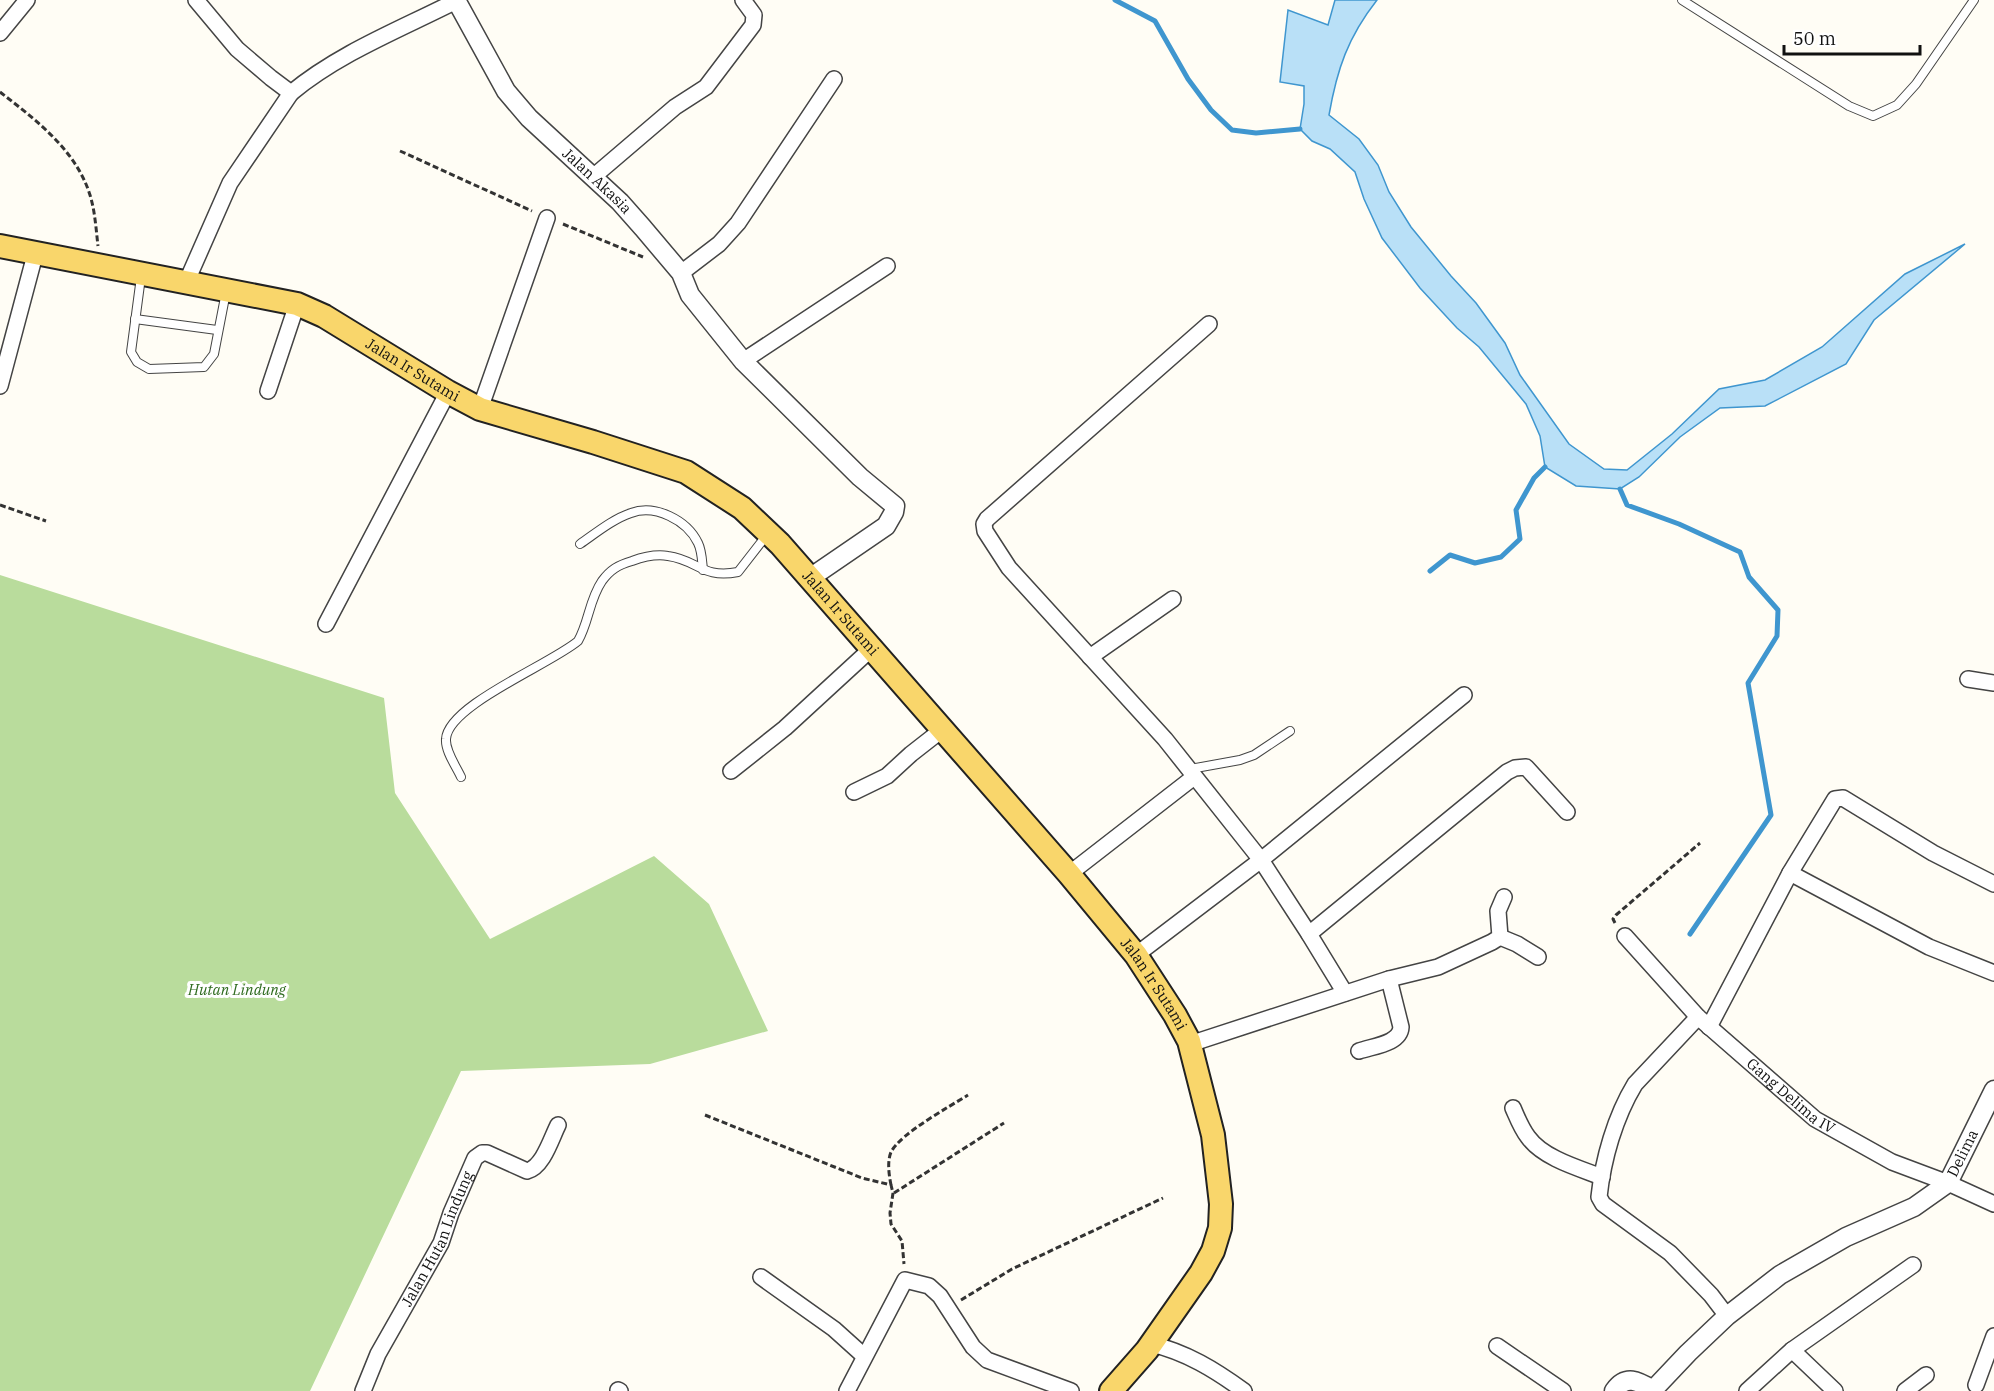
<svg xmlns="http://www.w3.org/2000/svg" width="1994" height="1391" font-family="'IBM Plex Serif',serif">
<rect width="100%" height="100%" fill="#fffdf5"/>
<!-- forest -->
<path fill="#b9dc9c" d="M0,575L384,698L395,793L490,939L654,856L709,904L768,1031L650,1064L461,1071L310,1391H0Z"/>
<!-- water -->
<path fill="#b9e0f7" stroke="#3f96cf" stroke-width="1.5" d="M1335,0H1377C1348,37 1337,69 1329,115L1359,139L1378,165L1389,192L1411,227L1451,276L1476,303L1505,343L1520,375L1569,444L1604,469L1627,470L1672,434L1719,389L1765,380L1822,347L1905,274L1965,244L1874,320L1846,364L1765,406L1720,408L1680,437L1639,477L1620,489L1576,486L1545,467L1540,436L1526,404L1479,347L1457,328L1420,288L1382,238L1364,199L1355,172L1330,149L1312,141L1300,129L1304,104V86L1280,82L1288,10L1328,25Z"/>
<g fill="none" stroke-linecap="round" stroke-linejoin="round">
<!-- stream -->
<g stroke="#3f96cf" stroke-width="5">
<path d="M1115,0L1155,21L1188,79L1211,110L1232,130L1256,133L1300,129"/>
<path d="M1620,489L1627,505L1679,524L1740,552L1749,577L1778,610L1777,636L1748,683L1771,815L1690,934"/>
<path d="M1430,571L1450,555L1475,563L1501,557L1520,539L1516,510L1534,478L1545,467"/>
</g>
<defs>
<g id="service">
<path d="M1682,0L1849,106L1873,116L1897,105L1916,84L1974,0"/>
<path d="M141,277L131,352L137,362L149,369L204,367L214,354L226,292"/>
<path d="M135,319L217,330"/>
<path d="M580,544C596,533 613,519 631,513C655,504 687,520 698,543C702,551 702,561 703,570"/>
<path d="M1190,769L1240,760L1254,755L1290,731"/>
<path d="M461,777C456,766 445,751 446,739C448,705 551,664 578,641C589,622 589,600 602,581C610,570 618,565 632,561C643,557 656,554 668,556C698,560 702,579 738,572L766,536"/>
</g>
<g id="minor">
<path d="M196,0L237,49L271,78L291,93C339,53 401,29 456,1"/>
<path d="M0,33L27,0"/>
<path d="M593,177L675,107L706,87L753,25L754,15L743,0"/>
<path d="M681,273L719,244L738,223L834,79"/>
<path d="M186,283L230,183L291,93"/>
<path d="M1209,324L987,519L984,524L985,531L1009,568L1165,739L1261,860L1309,934L1345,993"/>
<path d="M743,361L887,266"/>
<path d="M0,386L36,251"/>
<path d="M268,391L297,304"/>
<path d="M480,409L547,218"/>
<path d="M326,624L448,392"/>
<path d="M1090,657L1173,599"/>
<path d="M1968,679L1994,683"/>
<path d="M731,771L785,728L871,649"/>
<path d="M854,792L887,776L911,754L943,729"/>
<path d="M1790,873L1929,947L1994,973"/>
<path d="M1069,874L1194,777"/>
<path d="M1309,934L1507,772L1515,768L1526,767L1567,812"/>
<path id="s1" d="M1625,936L1698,1017L1815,1119L1892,1162L1948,1183L1994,1204"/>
<path d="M1500,937L1517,944L1538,957"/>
<path d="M1136,955L1261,860L1464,695"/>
<path d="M1698,1017L1635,1084C1615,1117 1603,1159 1599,1197L1603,1204L1670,1253L1711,1295L1727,1316"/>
<path d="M1709,1027L1790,873L1835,799L1843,798L1933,853L1994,884"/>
<path d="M1190,1044L1389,979L1438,967L1492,942L1500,937L1498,911L1504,897"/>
<path d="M1359,1051C1373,1046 1400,1044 1401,1027L1389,979"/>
<path d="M1513,1108C1517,1117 1521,1128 1528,1137C1543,1158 1578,1168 1602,1177"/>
<path d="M761,1277L834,1329L864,1356"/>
<path d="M1151,1344C1186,1352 1215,1370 1244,1391"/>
<path d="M1497,1346L1563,1391"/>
<path d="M1792,1350L1835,1391"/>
<path d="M1976,1385L1994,1336"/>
<path d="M618,1390L620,1391"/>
<path id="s2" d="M363,1391L378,1354L441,1243L451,1213L475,1158L482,1153H487L527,1171C543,1167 551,1139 558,1125"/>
<path d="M847,1391L905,1280L929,1286L940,1296L973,1347L987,1360L1071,1391"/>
<path d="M1747,1391L1792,1350L1913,1265"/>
<path d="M1905,1391L1926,1375"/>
</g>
<g id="tertiary">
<path id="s3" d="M456,0L506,91L529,118L620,202L643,228L681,273L690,295L743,361L860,477L895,506L894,512L886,526L810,578"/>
<path id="s4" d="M1614,1391C1626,1374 1638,1381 1653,1390L1688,1353L1727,1316L1780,1275L1846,1237L1914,1207L1948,1183L1994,1090"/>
</g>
<g id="primary">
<path id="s5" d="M0,246L297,304L324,316L448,392L480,409L593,442L686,472L742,508L780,544L1069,874L1136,955L1175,1015L1189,1041L1213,1135L1221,1204L1220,1228L1213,1251L1201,1273L1147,1350L1111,1391"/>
</g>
</defs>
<!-- service casing -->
<use href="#service" stroke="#444" stroke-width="10"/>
<!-- minor casing -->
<use href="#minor" stroke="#444" stroke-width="18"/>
<!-- tertiary casing -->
<use href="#tertiary" stroke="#444" stroke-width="21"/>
<!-- primary casing -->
<use href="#primary" stroke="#222" stroke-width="26"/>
<!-- path -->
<g stroke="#333" stroke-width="3" stroke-dasharray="6 3" stroke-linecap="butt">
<path d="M0,92C36,120 76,150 90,195C95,211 96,229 98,246"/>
<path d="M400,151L532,211"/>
<path d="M563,224L643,257"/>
<path d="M0,505L46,521"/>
<path d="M1615,923L1613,919L1616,915L1700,843"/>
<path d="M705,1115L862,1178L891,1185L893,1193L890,1213L891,1224L902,1241L904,1264"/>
<path d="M891,1185C889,1175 887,1162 891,1152C901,1133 949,1107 968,1095"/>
<path d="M894,1193L1004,1123"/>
<path d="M961,1300L1012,1269L1163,1198"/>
</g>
<!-- service -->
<use href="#service" stroke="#fff" stroke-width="8"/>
<!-- minor -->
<use href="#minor" stroke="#fff" stroke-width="15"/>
<!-- tertiary -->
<use href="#tertiary" stroke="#fff" stroke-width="18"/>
<!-- primary -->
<use href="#primary" stroke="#f9d66b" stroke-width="22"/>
</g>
<g text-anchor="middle" stroke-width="6" stroke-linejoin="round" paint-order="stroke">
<!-- street labels -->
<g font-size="15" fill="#111" stroke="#fff">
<text dy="5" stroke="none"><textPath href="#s3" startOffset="232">Jalan Akasia</textPath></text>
<text dy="5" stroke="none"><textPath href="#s5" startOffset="436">Jalan Ir Sutami</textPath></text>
<text dy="5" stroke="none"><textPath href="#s5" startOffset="940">Jalan Ir Sutami</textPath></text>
<text dy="5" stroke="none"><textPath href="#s5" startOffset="1426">Jalan Ir Sutami</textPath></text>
<text dy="5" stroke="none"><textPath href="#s1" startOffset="231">Gang Delima IV</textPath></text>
<text dy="5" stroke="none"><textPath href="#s4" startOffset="442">Delima</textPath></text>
<text dy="5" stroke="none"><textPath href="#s2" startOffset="170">Jalan Hutan Lindung</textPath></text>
</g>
<!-- park labels -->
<g font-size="15" font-style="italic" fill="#2f6b1f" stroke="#fff">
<text x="237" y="995">Hutan Lindung</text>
</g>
</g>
<!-- scale -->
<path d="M1784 45v9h136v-9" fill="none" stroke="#111111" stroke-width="3"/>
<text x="1793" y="45" font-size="18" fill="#111111" stroke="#ffffff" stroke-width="4.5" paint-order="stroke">50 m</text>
</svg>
